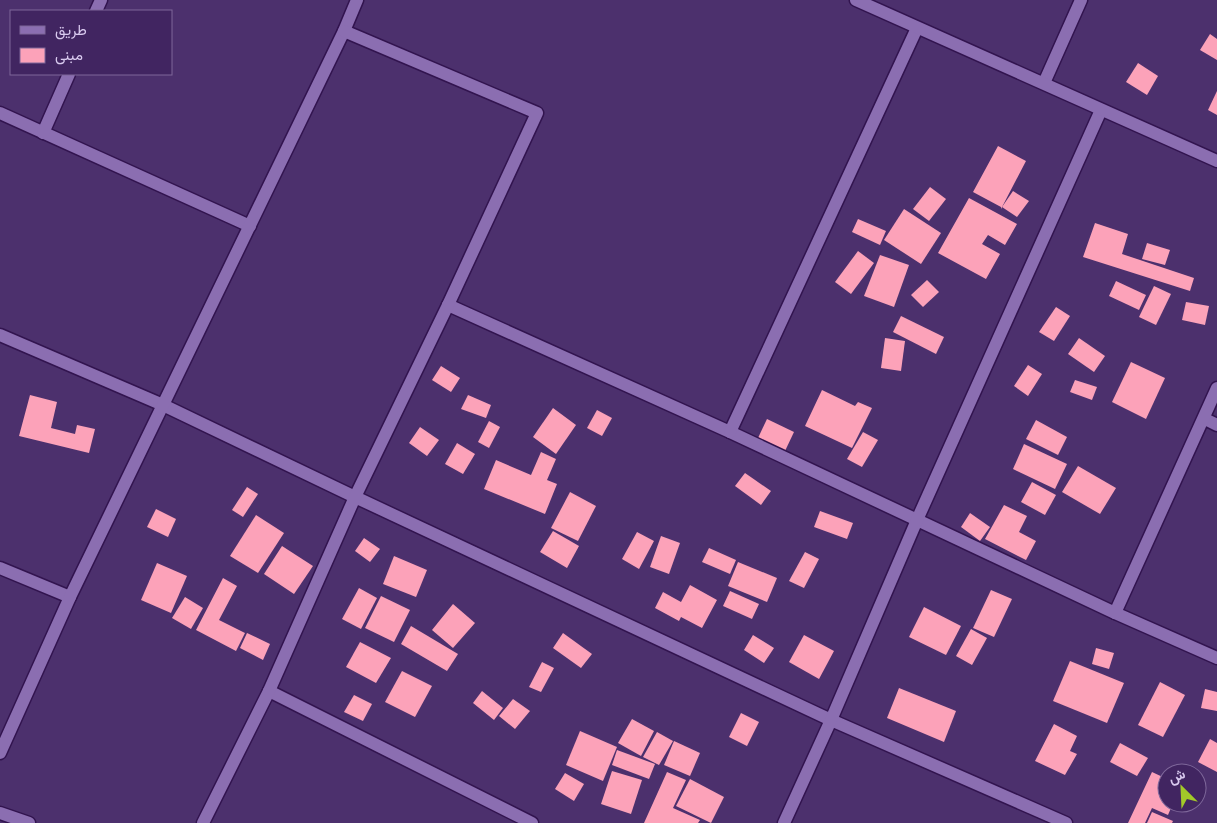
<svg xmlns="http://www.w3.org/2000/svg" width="1217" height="823" font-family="'Titillium Web',Vazirmatn,sans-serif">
<rect width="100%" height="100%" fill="#4c306d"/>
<!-- building -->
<g fill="#fca2b9">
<path d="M1210,34L1217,39V60L1200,50Z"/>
<path d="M1138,63L1158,76L1147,95L1126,82Z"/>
<path d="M1217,91V115L1208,110Z"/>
<path d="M998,146L1026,161L1001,209V207L973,192Z"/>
<path d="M930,187L946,199L929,221L913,209Z"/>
<path d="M1013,191L1029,201L1017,217L1002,207Z"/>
<path d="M969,198L1017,224L1005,245L988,235L982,244L1000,254L986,279L938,253Z"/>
<path d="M904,209L941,233L921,264L884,240Z"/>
<path d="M858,219L886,231L880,245L852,232Z"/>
<path d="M1095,223L1128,234L1122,254L1194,278L1190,291L1083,257Z"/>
<path d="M1147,243L1170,250L1165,265L1142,259Z"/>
<path d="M858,251L874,263L851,294L835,282Z"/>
<path d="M880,255L909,265L894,307L864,296Z"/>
<path d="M927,280L939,292L923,307L911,295Z"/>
<path d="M1116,281L1146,295L1139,310L1109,296Z"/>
<path d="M1154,286L1171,294L1156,325L1139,317Z"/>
<path d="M1186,302L1209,306L1205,325L1182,320Z"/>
<path d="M1056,307L1070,316L1054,341L1039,332Z"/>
<path d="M901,316L944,337L936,354L893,332Z"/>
<path d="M885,338L905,341L901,371L881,368Z"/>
<path d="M1079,338L1105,356L1094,372L1068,354Z"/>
<path d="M1131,362L1165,378L1146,419L1112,402Z"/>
<path d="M1028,365L1042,374L1028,396L1014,386Z"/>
<path d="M441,366L460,378L451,392L432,380Z"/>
<path d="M1075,380L1097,387L1092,400L1070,392Z"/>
<path d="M822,390L855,406L858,402L872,408L852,448L805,426Z"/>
<path d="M30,395L57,402L51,428L75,434L77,425L95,429L89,453L19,436Z"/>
<path d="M468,395L491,405L486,418L461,409Z"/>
<path d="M553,408L576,425L556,454L533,437Z"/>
<path d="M597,410L612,418L602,436L587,428Z"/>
<path d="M767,419L794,432L785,451L758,438Z"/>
<path d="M1036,420L1067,437L1058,455L1026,439Z"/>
<path d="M489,421L500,427L489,448L478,442Z"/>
<path d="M420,427L439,440L427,456L409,443Z"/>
<path d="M863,432L878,440L862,467L847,459Z"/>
<path d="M457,443L475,454L463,474L445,464Z"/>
<path d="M1024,444L1067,464L1055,489L1013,469Z"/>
<path d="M541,452L556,459L547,480L557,484L545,514L484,489L496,460L531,475Z"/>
<path d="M1078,466L1116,488L1100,514L1062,492Z"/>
<path d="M745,473L771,491L761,505L735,486Z"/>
<path d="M1032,482L1056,495L1045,515L1021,502Z"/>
<path d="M247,487L258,494L243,517L232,510Z"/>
<path d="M570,492L596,506L578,541L551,528Z"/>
<path d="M1004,505L1027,516L1019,532L1036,541L1026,560L985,539Z"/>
<path d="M156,509L176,519L168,537L147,527Z"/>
<path d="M820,511L853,523L847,539L814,527Z"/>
<path d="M970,513L990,527L980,541L961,527Z"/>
<path d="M256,515L284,533L258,573L230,556Z"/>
<path d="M553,531L579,546L567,568L540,552Z"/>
<path d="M637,532L654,541L639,569L622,559Z"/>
<path d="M661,536L680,543L669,574L650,567Z"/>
<path d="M364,538L380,549L370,562L355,551Z"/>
<path d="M282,546L313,566L294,594L264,574Z"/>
<path d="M709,548L736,560L730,574L702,562Z"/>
<path d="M805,552L819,559L804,588L789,581Z"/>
<path d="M394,556L427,570L416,597L383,584Z"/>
<path d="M738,562L777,578L767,602L728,586Z"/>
<path d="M157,563L187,576L171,613L141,600Z"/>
<path d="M223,578L237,586L219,620L245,633L236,651L196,630Z"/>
<path d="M690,585L717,600L702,628L681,617L679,621L655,608L663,592L681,602Z"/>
<path d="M359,588L377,598L361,629L342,619Z"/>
<path d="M991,590L1012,599L994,637L973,628Z"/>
<path d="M730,591L759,604L752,619L723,606Z"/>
<path d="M381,596L410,610L394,642L365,628Z"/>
<path d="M185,597L203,608L191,629L172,618Z"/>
<path d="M453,604L475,623L453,648L432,630Z"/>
<path d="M924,607L961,626L946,655L909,637Z"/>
<path d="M411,626L458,654L447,671L401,644Z"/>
<path d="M971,629L987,638L972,665L956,656Z"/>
<path d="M247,633L270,644L263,660L240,648Z"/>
<path d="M563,633L592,654L581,668L553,648Z"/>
<path d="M753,635L774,648L764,663L744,650Z"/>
<path d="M804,635L834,651L819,679L789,662Z"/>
<path d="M360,642L391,658L376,683L346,667Z"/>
<path d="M1096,648L1114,653L1109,669L1092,664Z"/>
<path d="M1070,661L1124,683L1107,723L1053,701Z"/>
<path d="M542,662L554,668L541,692L529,687Z"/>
<path d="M402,671L432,686L415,717L385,702Z"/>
<path d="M1160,682L1185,695L1163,737L1138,725Z"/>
<path d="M899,688L956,711L944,742L887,718Z"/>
<path d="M1205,689L1217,692V711L1201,708Z"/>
<path d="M482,691L503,708L494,720L473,703Z"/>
<path d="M354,695L372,704L363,721L344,712Z"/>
<path d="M513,699L530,711L515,729L499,716Z"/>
<path d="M741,713L759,722L747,746L729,737Z"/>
<path d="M632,719L654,731L641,756L618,743Z"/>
<path d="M1054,724L1077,736L1070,751L1077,754L1065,775L1035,761Z"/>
<path d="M580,731L617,747L603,781L566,765Z"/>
<path d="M657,732L673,741L659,765L643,757Z"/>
<path d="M1210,739L1217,743V772L1198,762Z"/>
<path d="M674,741L700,753L690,776L664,765Z"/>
<path d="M1120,743L1148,758L1137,776L1110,762Z"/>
<path d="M617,750L655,764L649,779L612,765Z"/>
<path d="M612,771L642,780L631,814L601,804Z"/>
<path d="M667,772L686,780L673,808L700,820L698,823H644Z"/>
<path d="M1152,772L1167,779V803H1173L1168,815L1152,808L1145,823H1128Z"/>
<path d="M565,773L584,784L574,801L555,789Z"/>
<path d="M690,779L724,797L711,823L676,806Z"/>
<path d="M1152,812L1173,821L1172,823H1147Z"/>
</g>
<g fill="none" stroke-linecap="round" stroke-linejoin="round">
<defs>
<g id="street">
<path d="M96,11L101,0"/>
<path d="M1044,83L1081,0"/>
<path d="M0,113L250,226"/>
<path d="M43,133L69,74"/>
<path d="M448,305L730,432L1115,613L1217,658"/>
<path d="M0,335L163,405L355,497L831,720L1066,823"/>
<path d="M1205,419L1217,425"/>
<path d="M730,432L917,28"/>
<path d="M0,568L70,597"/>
<path d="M1115,613L1217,388"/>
<path d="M269,691L532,823"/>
<path d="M0,753L70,597L344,31L357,0"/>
<path d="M0,813L29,823"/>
<path d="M203,823L269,691L355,497L448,305L537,113L344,31"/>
<path d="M784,823L831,720L917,520L1101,110"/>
</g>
<path id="secondary" d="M856,0L1217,161"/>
</defs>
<!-- street casing -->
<use href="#street" stroke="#32144f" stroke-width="15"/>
<!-- secondary casing -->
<use href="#secondary" stroke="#32144f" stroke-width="15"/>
<!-- street -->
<use href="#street" stroke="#8b6eb1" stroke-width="12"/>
<!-- secondary -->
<use href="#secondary" stroke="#8b6eb1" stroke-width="12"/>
</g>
<!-- legend -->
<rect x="10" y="10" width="162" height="65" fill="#412561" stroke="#7e679a"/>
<rect x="20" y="26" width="25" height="8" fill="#8b6eb1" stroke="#7e679a"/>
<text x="55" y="35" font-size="15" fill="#d9caef">طريق</text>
<rect x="20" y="48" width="25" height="15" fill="#fca2b9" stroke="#7e679a"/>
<text x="55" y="60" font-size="15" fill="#d9caef">مبنى</text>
<!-- north arrow -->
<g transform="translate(1182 788) rotate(336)"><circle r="24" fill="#412561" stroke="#7e679a"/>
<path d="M0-4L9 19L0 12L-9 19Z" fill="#a2c929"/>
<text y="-8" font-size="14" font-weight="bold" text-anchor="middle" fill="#d9caef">ش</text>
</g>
</svg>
